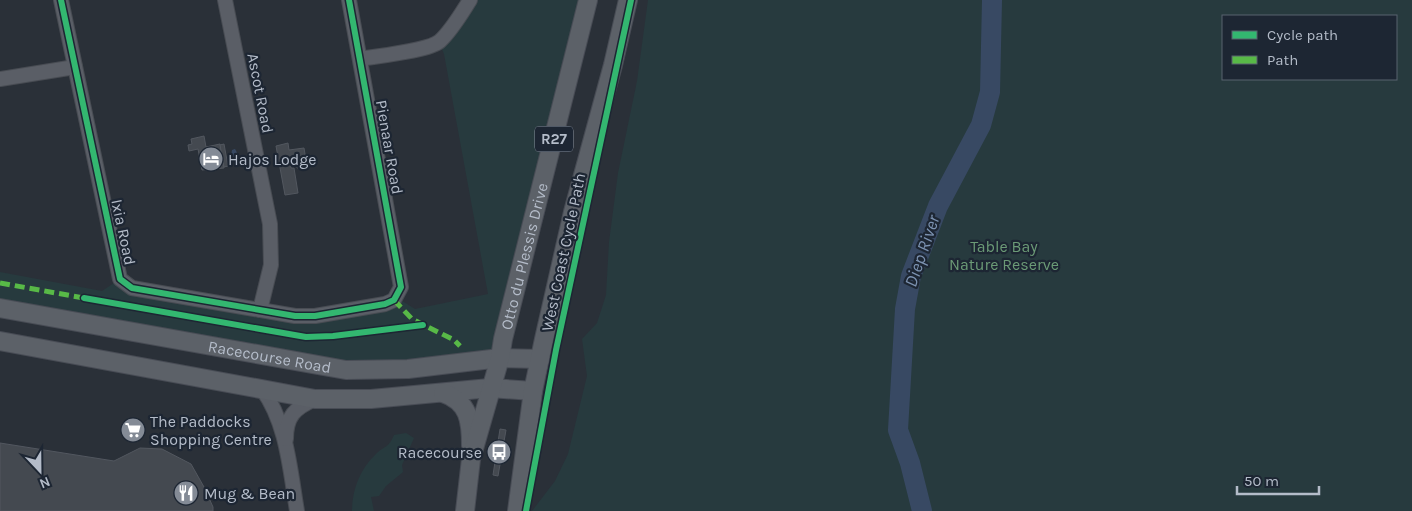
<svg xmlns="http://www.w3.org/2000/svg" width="1412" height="511" font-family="Karla,sans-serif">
<rect width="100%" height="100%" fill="#2a3038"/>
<!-- green -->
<g fill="#273a3e" fill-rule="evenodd">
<path d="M470,0H588L500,358L372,370L0,308V272L102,291L120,279L280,314L396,297L415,309L488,294L444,54L439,43Z"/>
<path d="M648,0H1412V511H532L555,481L568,454L587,376L582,339L597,323L606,295L609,242L618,173L637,81ZM1223,16H1396V79H1223Z"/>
<path d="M406,433L414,438L402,465L403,472L386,486L379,496L371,497L374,511H352C352,490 360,469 376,454C385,445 388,449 394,435Z"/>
</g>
<!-- water -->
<path fill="#384963" d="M235,149L242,162L239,165H237L231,156L232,150Z"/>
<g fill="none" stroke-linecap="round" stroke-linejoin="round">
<!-- river -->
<path stroke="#384963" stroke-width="20" d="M922,511L910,463L898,430L905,309L911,276L938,206L981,125L990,92L992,0"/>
</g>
<!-- building -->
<g fill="#444950" stroke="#52575f">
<path d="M204,136L206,147L220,144L224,168L202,170L198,149L189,151L188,145L192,144L191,139Z"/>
<path d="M288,143L289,150L304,148L307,166L297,168L296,162L290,163L291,168H294L298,193L285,195L276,146Z"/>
<path d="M224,144L228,166L224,167L220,145Z"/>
<path d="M500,429L506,430L498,476L493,475Z"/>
<path d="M0,443L114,461L140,448L162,449L191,464L204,487L213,507V511H0Z"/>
</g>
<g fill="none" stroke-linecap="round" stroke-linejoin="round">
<defs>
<g id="minor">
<path d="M61,0L120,279L132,288L295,316H315L385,304L394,300L401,287L349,0"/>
<path d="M225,0L270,224L271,265L260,310"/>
<path d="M360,59C377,56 429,51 440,41C452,30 461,14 470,0"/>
<path d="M0,79L75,67"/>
<path d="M262,389C287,423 290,470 297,511"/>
<path d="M286,439C286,416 295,408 315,399"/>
</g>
<g id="major">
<path id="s1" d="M0,308L346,370L408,369L500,358L540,359"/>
<path d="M0,341L315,399H371L490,388L533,391"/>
<path d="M443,393C469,402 471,421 471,446"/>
<path id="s2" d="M465,511L471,459L500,358L503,339L588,0"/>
<path d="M517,511L533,391L544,339L573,212L613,65L628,0"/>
</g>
</defs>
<!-- minor casing -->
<use href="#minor" stroke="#484c53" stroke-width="16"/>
<!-- major casing -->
<use href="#major" stroke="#484c55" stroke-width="20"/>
<!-- minor -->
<use href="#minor" stroke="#5a5e66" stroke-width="14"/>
<!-- major -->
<use href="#major" stroke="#5c6168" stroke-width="18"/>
<!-- quiet -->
<g stroke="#58b947" stroke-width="5" stroke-dasharray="10 5" stroke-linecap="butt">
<path d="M0,283L84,298"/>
<path d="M394,300L412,319L454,340L460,346"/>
</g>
<defs>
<g id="cycleway">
<path d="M61,0L120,279L132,288L295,316H315L385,304L394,300L401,287L349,0"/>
<path d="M84,298L306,337L333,336L423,325"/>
<path d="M526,511L556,350L631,0"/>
</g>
</defs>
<!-- cycleway casing -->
<use href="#cycleway" stroke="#1d2633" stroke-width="9"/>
<!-- cycleway -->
<use href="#cycleway" stroke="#33b770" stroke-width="6"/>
</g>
<!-- icons -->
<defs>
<symbol id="hotel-disc" viewBox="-11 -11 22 22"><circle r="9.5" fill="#848b96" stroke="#1d2633"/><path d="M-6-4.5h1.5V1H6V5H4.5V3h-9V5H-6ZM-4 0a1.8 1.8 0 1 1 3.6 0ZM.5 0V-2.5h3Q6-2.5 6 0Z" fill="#fff"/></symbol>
<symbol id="supermarket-disc" viewBox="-11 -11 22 22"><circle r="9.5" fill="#848b96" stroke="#1d2633"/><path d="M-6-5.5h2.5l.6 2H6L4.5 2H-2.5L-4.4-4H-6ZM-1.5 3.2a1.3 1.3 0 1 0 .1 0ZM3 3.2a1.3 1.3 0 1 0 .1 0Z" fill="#fff"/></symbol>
<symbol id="bus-disc" viewBox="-11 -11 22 22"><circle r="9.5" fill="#848b96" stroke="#1d2633"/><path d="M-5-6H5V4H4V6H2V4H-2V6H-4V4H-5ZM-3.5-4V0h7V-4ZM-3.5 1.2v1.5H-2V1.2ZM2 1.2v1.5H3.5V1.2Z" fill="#fff"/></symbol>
<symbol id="restaurant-disc" viewBox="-11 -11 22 22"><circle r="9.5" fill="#848b96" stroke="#1d2633"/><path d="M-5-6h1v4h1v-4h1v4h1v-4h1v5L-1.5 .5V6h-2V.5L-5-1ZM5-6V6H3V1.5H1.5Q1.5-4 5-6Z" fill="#fff"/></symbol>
</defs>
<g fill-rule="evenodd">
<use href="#hotel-disc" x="197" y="145" width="28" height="28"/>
<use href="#supermarket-disc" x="119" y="416" width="28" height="28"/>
<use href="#bus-disc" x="485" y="438" width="28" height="28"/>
<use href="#restaurant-disc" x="172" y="479" width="28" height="28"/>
</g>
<g text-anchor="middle" stroke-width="4.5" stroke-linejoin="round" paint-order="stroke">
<!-- shield labels -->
<rect fill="#1d2633" stroke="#878f9c" stroke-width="1" x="535" y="126.5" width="38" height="25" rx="4"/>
<g font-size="15" font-weight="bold" fill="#b4bcc9">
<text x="554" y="144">R27</text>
</g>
<!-- street labels -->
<g font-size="16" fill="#b4bcc9" stroke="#1d2633">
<text transform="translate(261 93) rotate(79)" y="6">Ascot Road</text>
<text transform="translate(390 147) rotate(80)" y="6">Pienaar Road</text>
<text transform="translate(124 232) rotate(78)" y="6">Ixia Road</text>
<text transform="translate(563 252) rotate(-78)" y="6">West Coast Cycle Path</text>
<text dy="6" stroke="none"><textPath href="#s2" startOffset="262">Otto du Plessis Drive</textPath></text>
<text dy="6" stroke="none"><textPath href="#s1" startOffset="274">Racecourse Road</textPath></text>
</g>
<!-- poi labels -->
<g font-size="16" fill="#b4bcc9" stroke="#1d2633" text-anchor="start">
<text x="228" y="165">Hajos Lodge</text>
<text x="150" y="427">The Paddocks<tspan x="150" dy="18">Shopping Centre</tspan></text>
<text x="482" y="458" text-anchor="end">Racecourse</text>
<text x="204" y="499">Mug &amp; Bean</text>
</g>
<!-- park labels -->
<g font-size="16" fill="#6b9a76" stroke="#1d2633">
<text x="1004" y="252">Table Bay<tspan x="1004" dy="18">Nature Reserve</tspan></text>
</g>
<!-- water labels -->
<g font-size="18" font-style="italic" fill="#7c92b1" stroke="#1d2633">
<text transform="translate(922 251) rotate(-71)" y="6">Diep River</text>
</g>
</g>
<!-- legend -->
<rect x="1222" y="15" width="175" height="65" fill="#1d2633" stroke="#59626f"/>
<rect x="1232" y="31" width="25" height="8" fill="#33b770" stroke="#59626f"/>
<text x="1267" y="40" font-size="15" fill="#b4bcc9">Cycle path</text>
<rect x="1232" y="56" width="25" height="8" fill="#58b947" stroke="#59626f"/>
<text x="1267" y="65" font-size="15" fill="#b4bcc9">Path</text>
<!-- north arrow -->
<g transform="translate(40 471) rotate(158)" stroke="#1d2633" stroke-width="4" paint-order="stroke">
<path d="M0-4L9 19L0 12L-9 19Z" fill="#b4bcc9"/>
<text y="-8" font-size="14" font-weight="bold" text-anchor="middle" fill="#b4bcc9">N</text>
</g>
<!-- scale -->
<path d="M1237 486v8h82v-8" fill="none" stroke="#b4bcc9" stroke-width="2.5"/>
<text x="1244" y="486" font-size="15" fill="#b4bcc9" stroke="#1d2633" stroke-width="4" paint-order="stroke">50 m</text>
</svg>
